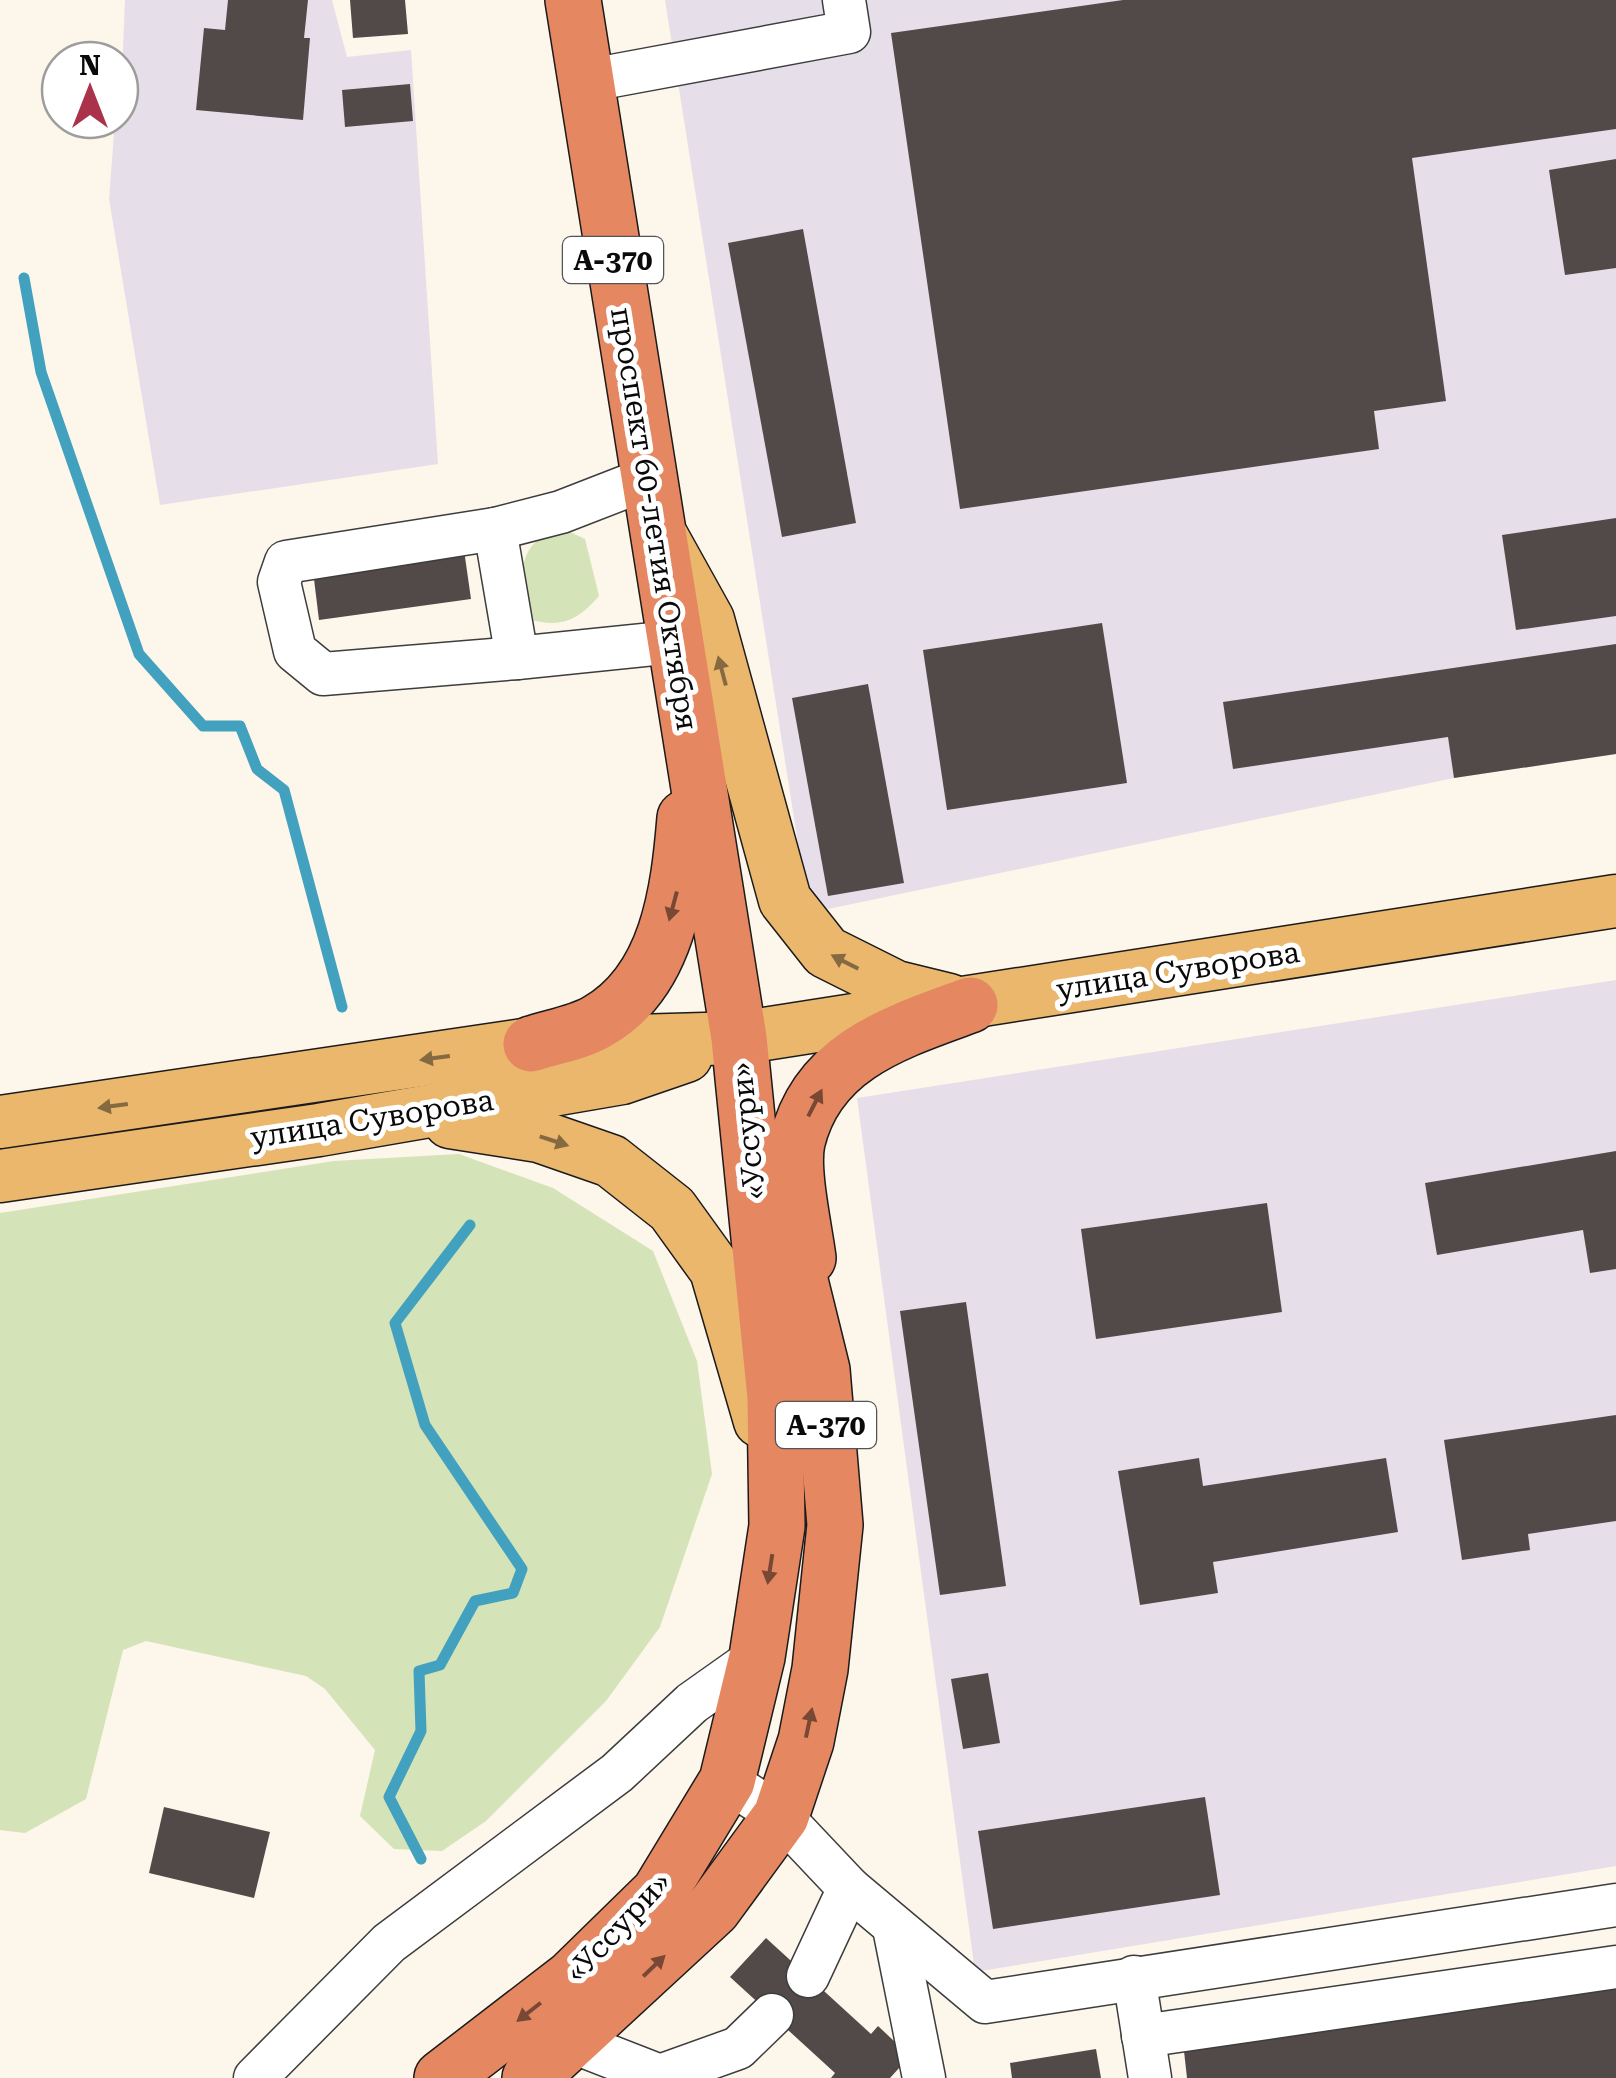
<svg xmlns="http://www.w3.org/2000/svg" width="1616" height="2078" font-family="'Roboto Serif',serif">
<rect width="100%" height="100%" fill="#fdf6ea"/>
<!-- industrial -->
<g fill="#e6dfe9">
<path d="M125,0H332L347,57L411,50L438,464L160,505L109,199L115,120H120Z"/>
<path d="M665,0H1616V754L1454,778L809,913Z"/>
<path d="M1616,980V1866L975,1972L857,1098Z"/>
</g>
<!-- green -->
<g fill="#d5e3b8">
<path d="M566,530L585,539L599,596C577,622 558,629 526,618C519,580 515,535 566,530Z"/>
<path d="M459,1154L553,1188L653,1251L697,1361L712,1474L660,1627L606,1701L486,1821L442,1851L394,1849L360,1816L375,1750L325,1689L306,1676L146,1641L123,1650L86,1799L25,1833L0,1830V1213L334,1161Z"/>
</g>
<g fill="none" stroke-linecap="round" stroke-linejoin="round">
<!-- stream -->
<g stroke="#42a1be" stroke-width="11">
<path d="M24,278L41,372L139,654L203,726H240L257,769L284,790L342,1007"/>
<path d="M421,1859L389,1797L421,1731L419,1671L440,1665L475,1601L513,1593L522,1569L425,1425L395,1323L470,1225"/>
</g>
</g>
<!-- building -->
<g fill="#524a48">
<path d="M228,0H308L304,38H310L303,120L196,110L204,28L225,30Z"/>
<path d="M350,0H405L408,34L353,38Z"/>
<path d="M1123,0H1616V129L1412,158L1446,401L1374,411L1379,449L960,509L891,33Z"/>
<path d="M410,84L413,121L345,127L342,90Z"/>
<path d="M1616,159V268L1565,275L1549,170Z"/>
<path d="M803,229L856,523L782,537L728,243Z"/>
<path d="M1616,518V616L1516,630L1502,535Z"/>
<path d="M464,550L471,599L319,620L313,571Z"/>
<path d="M1102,623L1127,783L947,810L923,650Z"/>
<path d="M1616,644V754L1454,778L1448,737L1233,769L1223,702Z"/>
<path d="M868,684L904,883L828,896L792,698Z"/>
<path d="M1616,1151V1269L1590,1273L1583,1230L1437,1255L1425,1183Z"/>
<path d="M1267,1203L1282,1312L1096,1339L1081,1229Z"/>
<path d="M966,1302L1006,1586L940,1595L900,1311Z"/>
<path d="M1616,1415V1521L1528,1534L1530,1550L1462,1560L1444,1440Z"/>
<path d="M1199,1458L1203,1486L1386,1458L1398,1532L1213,1562L1218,1593L1140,1605L1118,1471Z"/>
<path d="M988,1673L1000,1743L963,1749L951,1679Z"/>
<path d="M1205,1797L1220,1895L993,1929L978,1831Z"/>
<path d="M164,1807L270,1832L254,1898L149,1873Z"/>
<path d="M766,1938L871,2034L878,2026L910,2056L890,2078H831L835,2073L730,1977Z"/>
<path d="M1616,1989V2078H1187L1184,2051Z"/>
<path d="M1096,2049L1101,2078H1012L1010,2063Z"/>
</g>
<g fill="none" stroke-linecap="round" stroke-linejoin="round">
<defs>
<g id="minor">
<path d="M585,81L849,32L844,0"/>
<path d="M646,479L561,512L495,529L517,658L673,642"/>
<path d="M495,529L286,562L279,582L295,651L323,674L517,658"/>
<path d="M727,1781L781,1816L849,1888L808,1976"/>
<path d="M849,1888L985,2002L1616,1905"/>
<path d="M894,1928L924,2078"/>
<path d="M1134,1977L1150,2078"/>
<path d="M1143,2036L1616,1967"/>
<path d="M570,2041L660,2076L738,2048L772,2015"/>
<path d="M255,2078L389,1943L617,1773L692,1703L757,1657"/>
</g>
<g id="major">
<path d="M663,539L708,620L785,900L826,952L896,987L949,1000"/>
<path d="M0,1122L531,1044L739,1038L1616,901"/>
<path d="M450,1122L539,1136L611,1161L672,1209L716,1270L760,1421"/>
<path d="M0,1176L319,1130L622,1078L686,1056"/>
</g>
<g id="highway">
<path d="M531,1044C552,1037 578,1033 597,1022C668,982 679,891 685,818"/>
<path d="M808,1258C804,1227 791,1171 797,1142C817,1056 896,1032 970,1005"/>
<path d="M442,2078L572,1978L659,1893L727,1781L757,1657L777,1526L775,1397L739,1038L573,0"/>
<path d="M530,2078L713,1909L781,1816L806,1741L820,1669L835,1525L822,1370L785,1220"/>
</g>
</defs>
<!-- minor casing -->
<use href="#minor" stroke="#3d3d3d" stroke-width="45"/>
<!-- major casing -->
<use href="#major" stroke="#1b1b1b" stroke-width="55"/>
<!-- highway casing -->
<use href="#highway" stroke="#1b1b1b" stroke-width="58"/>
<!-- minor -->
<use href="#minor" stroke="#fff" stroke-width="42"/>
<!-- major -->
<use href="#major" stroke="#eab76d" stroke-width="52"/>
<!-- highway -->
<use href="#highway" stroke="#e58760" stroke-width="55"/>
</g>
<!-- one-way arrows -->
<defs><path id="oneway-solid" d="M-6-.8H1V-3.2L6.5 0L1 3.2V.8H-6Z" transform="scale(2.5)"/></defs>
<g fill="#856940">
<use href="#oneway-solid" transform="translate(722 671) rotate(-105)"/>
<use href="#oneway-solid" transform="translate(845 962) rotate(-153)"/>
<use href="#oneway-solid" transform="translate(435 1058) rotate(172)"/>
<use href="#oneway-solid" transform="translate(113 1106) rotate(172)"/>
<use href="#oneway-solid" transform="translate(554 1141) rotate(18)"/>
</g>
<g fill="#784835">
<use href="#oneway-solid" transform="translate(673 906) rotate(105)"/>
<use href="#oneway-solid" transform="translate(815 1103) rotate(-63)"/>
<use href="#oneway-solid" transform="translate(770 1569) rotate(99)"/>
<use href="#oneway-solid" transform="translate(809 1723) rotate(-78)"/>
<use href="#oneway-solid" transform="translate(654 1966) rotate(-44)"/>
<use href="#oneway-solid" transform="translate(529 2012) rotate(142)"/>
</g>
<g text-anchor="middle" stroke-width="10" stroke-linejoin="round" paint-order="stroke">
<!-- shield labels -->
<g fill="#fff" stroke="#545454" stroke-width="2.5">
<rect x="563" y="237" width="100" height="46" rx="8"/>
<rect x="776" y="1402" width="100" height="46" rx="8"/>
</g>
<g font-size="28" font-weight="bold" fill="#0a0a0a">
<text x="613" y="270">А-370</text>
<text x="826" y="1435">А-370</text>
</g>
<!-- street labels -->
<g font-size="30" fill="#0a0a0a" stroke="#fff">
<text transform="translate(654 519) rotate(81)" y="10">проспект 60-летия Октября</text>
<text transform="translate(1178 971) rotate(-9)" y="10">улица Суворова</text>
<text transform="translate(372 1119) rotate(-9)" y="10">улица Суворова</text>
<text transform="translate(748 1131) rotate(-96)" y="10">«Уссури»</text>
<text transform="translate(618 1927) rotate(-47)" y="10">«Уссури»</text>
</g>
</g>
<!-- north arrow -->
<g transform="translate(90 90)"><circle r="48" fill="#ffffff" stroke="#9d9d9d" stroke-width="2.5"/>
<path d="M0-8L18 38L0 25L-18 38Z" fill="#ab324b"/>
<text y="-15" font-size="28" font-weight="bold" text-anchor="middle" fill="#0a0a0a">N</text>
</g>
</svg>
